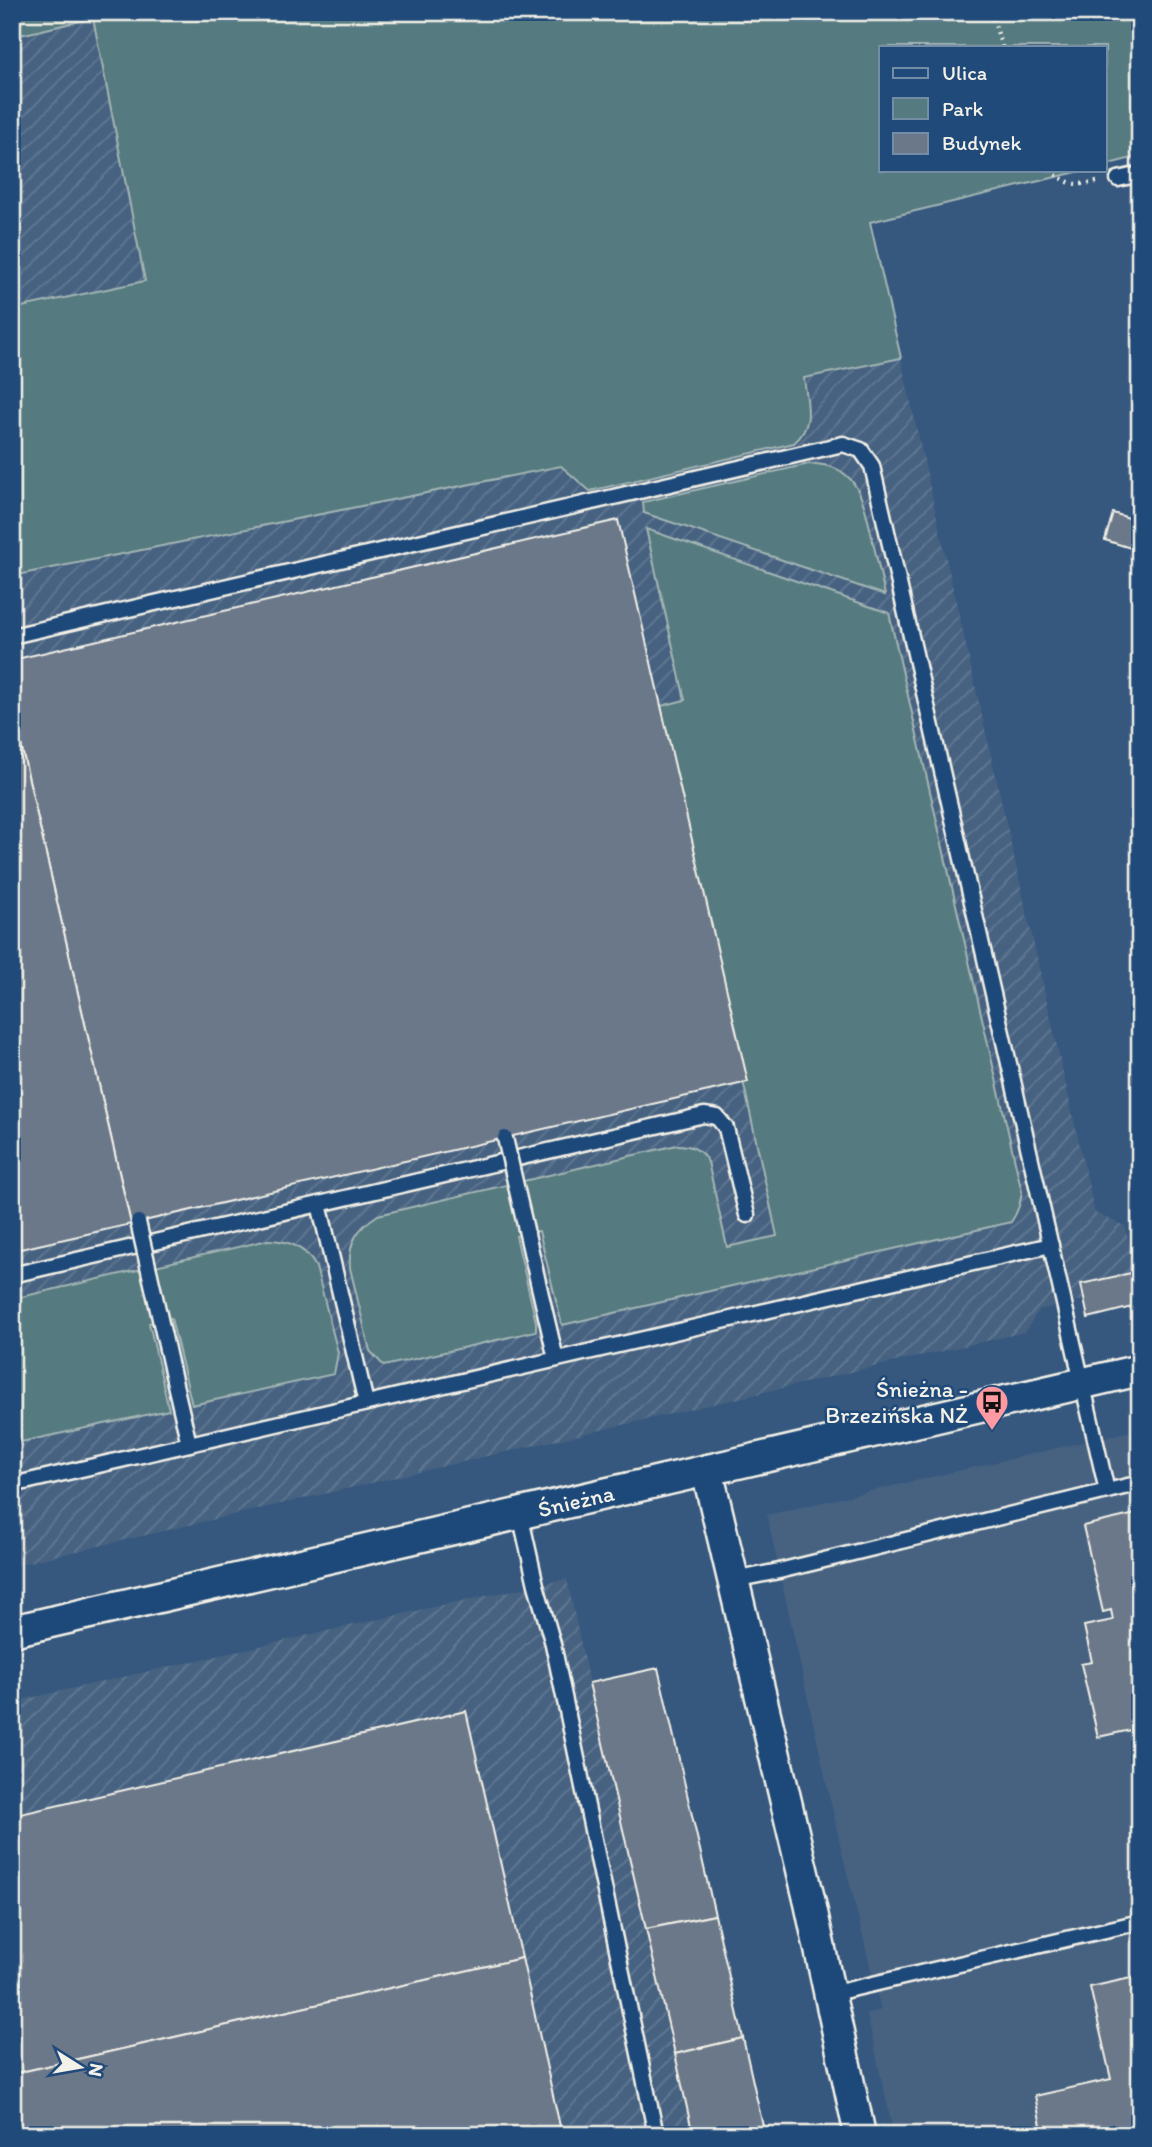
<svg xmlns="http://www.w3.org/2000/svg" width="1152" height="2147" font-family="Itim,sans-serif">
<defs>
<pattern id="industrial-furrows" width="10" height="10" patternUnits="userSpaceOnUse" patternTransform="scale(1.75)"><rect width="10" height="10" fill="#466281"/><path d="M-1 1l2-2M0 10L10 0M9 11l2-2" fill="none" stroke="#617993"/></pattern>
</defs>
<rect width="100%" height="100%" fill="#36587e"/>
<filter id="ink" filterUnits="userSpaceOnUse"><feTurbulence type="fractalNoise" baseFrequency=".0143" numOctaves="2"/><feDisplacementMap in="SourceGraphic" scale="14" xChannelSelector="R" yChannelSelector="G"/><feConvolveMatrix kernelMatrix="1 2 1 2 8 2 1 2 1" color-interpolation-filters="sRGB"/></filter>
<g filter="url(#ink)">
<!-- built -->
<path fill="#466281" d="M1140,1429V2135H894L867,2014L881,2010L841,1848L767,1515Z"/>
<!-- industrial -->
<g fill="url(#industrial-furrows)">
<path d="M115,12H822L1095,1213L1125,1226L1136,1272L1111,1313L1088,1318L1083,1300L1039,1310L1025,1332L12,1566V37Z"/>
<path d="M567,1579L589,1683L658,1668L765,2135H12V1702L442,1605Z"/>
</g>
<!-- green -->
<g fill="#557a80" stroke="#a4b6b4" stroke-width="2">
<path d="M12,12H1140V156L1105,165V47H881V170H1085L870,222L901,358L804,378C807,404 815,425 794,443L590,491L561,466L12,576V309L145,281L93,18L12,37Z"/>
<path d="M809,464C857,463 863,498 872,537C876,556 881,576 885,595L644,513L643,502Z"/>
<path d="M646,529L889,613L1022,1192C1020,1204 1018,1212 1011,1222L562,1325L539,1231L516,1236L536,1322V1331L384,1366L370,1351L350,1268C348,1243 357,1228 378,1215L677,1145C692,1145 700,1149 708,1162L727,1247L777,1236L661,706L685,700Z"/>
<path d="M268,1240C289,1240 306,1248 316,1267L338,1353L334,1374L192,1405L171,1318L149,1323L169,1410L12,1444V1299Z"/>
</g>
<!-- building -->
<g fill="#6b7889" stroke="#f4f1e8" stroke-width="2">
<path d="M1140,496V551L1105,540L1113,513L1132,519Z"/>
<path d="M618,520L748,1082L131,1224L12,706V660Z"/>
<path d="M12,706L131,1224L12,1251Z"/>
<path d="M1140,1271V1305L1088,1318L1081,1284Z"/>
<path d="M1140,1513V1728L1098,1737L1081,1664L1092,1662L1084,1626L1113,1620L1111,1610L1103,1612L1083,1526Z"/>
<path d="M658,1668L715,1915L646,1929L589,1683Z"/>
<path d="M466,1711L522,1958L12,2074V1816Z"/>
<path d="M715,1915L743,2038L675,2054L646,1929Z"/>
<path d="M522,1958L562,2135H12V2074Z"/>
<path d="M1140,1976V2135H1043L1035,2096L1111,2079L1090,1987Z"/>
<path d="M743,2038L765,2135H693L675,2054Z"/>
</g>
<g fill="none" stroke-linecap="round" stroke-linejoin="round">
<defs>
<g id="lane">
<path d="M1118,179L1140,174"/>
<path d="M12,636L843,444L861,450L872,466L1107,1491"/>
<path d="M319,1204L366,1403"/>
<path d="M12,1275L704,1115L717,1117L726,1128L747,1215"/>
<path d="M538,1282L556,1359"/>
<path d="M171,1367L189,1444"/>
<path d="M12,1485L1051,1245"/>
<path d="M520,1514L536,1585L553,1644L656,2135"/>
<path d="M734,1580L779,1571L1140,1483"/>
<path d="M830,1994L1140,1922"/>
</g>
<g id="street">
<path d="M707,1470L810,1903L860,2135"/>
<path d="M12,1631L1140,1370"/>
</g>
</defs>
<!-- lane casing -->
<use href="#lane" stroke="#f4f1e8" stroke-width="19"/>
<!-- street casing -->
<use href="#street" stroke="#f4f1e8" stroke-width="35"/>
<!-- path -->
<g stroke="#f4f1e8" stroke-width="4.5" stroke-dasharray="2 5" stroke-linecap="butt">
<path d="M991,12L1002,47"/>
<path d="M1050,170C1069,185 1073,186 1097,182"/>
</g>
<!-- lane -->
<use href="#lane" stroke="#1f4a7a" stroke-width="14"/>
<!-- street -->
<use href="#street" stroke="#1f4a7a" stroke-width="30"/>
<defs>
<g id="lane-bridge">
<path d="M505,1138L538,1282"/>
<path d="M138,1222L171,1367"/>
</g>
</defs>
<!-- lane-bridge casing -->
<use href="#lane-bridge" stroke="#f4f1e8" stroke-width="19" stroke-linecap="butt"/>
<!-- lane-bridge -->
<use href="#lane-bridge" stroke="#1f4a7a" stroke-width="14"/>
</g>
</g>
<!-- icons -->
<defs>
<symbol id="bus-pin" viewBox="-11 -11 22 30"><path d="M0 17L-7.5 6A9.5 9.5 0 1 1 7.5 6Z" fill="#ff9aa2" stroke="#1f4a7a"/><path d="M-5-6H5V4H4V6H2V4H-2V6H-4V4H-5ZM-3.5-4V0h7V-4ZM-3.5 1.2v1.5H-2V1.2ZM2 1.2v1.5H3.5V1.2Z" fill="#111"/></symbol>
</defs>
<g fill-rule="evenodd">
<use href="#bus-pin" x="973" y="1383" width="38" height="52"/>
</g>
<g text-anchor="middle" stroke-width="5" stroke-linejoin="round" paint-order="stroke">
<!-- poi labels -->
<g font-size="23" fill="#f4f1e8" stroke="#1f4a7a" text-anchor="end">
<text x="968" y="1397">Śnieżna -<tspan x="968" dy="26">Brzezińska NŻ</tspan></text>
</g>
<!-- street labels -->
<g font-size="23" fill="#f4f1e8" stroke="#1f4a7a">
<text transform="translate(576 1501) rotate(-13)" y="8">Śnieżna</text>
</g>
</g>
<!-- margin -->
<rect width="1152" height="2147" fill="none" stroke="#1f4a7a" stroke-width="42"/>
<rect x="21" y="21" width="1110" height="2105" fill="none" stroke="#f4f1e8" stroke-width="2.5" filter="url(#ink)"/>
<!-- legend -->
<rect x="879" y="46" width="228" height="126" fill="#1f4a7a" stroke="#748da6" stroke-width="2"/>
<rect x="893" y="68" width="35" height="10" fill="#1f4a7a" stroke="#748da6" stroke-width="2"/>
<text x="942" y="80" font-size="21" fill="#f4f1e8">Ulica</text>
<rect x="893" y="98" width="35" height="21" fill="#557a80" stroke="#748da6" stroke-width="2"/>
<text x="942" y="116" font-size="21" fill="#f4f1e8">Park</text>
<rect x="893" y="133" width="35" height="21" fill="#6b7889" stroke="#748da6" stroke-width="2"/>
<text x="942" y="150" font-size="21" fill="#f4f1e8">Budynek</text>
<!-- north arrow -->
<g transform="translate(80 2067) rotate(101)" stroke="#1f4a7a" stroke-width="5" paint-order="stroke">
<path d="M0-5L12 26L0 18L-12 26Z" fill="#f4f1e8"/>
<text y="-10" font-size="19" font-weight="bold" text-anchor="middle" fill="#f4f1e8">N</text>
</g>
</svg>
